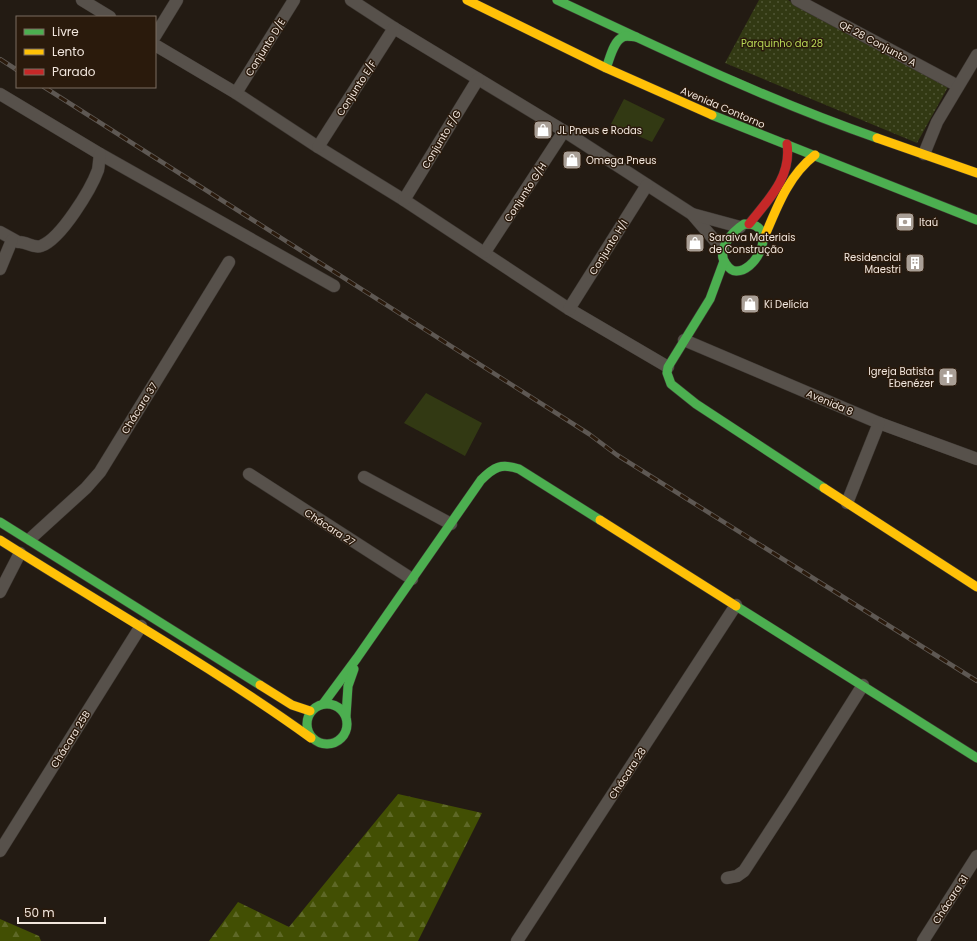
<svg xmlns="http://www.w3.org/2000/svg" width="977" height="941" font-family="Poppins,sans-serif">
<defs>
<pattern id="forest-firs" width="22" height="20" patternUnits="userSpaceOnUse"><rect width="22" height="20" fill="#424f03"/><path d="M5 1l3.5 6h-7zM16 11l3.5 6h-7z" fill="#5e6827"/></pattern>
<pattern id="park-dots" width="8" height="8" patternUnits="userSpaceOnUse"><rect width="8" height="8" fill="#323913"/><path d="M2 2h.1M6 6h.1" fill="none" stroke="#505635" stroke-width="1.8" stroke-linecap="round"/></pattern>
</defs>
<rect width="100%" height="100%" fill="#231b13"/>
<!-- forest -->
<g fill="url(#forest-firs)">
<path d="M398,794L482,813L418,941H209L238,902L289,927Z"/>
<path d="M0,919L39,936L41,941H0Z"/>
</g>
<!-- park -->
<path fill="url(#park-dots)" d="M759,0H788L948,87L917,143L725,63Z"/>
<!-- pitch -->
<g fill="#323913">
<path d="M624,99L665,119L652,142L611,124Z"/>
<path d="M426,393L482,423L465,456L404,423Z"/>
</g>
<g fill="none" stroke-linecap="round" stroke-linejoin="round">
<defs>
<g id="street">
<path d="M82,0L110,17"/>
<path d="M351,0L394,28L564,131L692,214L723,250"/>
<path d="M797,0L958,86"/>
<path d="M155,36L177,0"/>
<path d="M155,45L236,93L318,147L404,200L569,309L668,367"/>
<path d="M236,93L294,0"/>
<path d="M0,94L100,154L334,286"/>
<path d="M318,147L394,28"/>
<path d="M924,154L937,122L977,55"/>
<path d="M404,200L478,79"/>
<path d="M692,214L740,227"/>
<path d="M0,232L18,242C26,241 33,249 41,246C61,239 91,189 98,170C99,165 99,159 100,154"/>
<path d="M485,252L564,131"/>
<path d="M0,269L12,240"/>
<path d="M569,309L647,185"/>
<path d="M684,340L879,423L977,459"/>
<path d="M249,474L412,579"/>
<path d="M364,477L451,524"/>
<path d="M847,503L879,423"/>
<path d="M30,539L86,488L100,472L229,262"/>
<path d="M0,592L20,553"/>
<path d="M0,851L141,626"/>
<path d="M727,878L737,876L744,871L791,799L863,685"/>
<path d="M517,941L736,605"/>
<path d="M923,941L977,856"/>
</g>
<g id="fast">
<path d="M557,0C662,49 767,100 877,138"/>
<path d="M606,68C610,59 613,41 623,37C627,35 632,37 636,37"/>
<path d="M712,115L977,220"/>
<path d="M744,224C748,224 753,224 756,226C774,236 754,272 736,271C732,271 728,267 726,264C715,250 733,231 744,224Z"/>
<path d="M724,261L710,299L668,367L667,373L671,384L696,404L824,488"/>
<path d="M0,522L260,685"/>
<path d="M736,606L977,758"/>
<circle cx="327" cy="724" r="20"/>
<path d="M323,704L357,658L481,480C494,467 501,463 519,469L600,520"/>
<path d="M346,716L348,686L354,669"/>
</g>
<g id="slow">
<path d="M467,0L606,68L712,115"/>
<path d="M877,138L977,173"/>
<path d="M764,238C777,207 788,176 815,155"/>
<path d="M824,488L977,587"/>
<path d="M600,520L736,606"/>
<path d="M0,540C104,606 211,666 311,738"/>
<path d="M260,685L292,705L310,711"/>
</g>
<path id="jam" d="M749,224C768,200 792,177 787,144"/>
</defs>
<!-- street casing -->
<use href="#street" stroke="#3d3732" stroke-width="13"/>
<!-- fast casing -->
<use href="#fast" stroke="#3d3732" stroke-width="10"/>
<!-- slow casing -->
<use href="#slow" stroke="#3d3732" stroke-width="10"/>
<!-- jam casing -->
<use href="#jam" stroke="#3d3732" stroke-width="10"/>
<!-- street -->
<use href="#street" stroke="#57514b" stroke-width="12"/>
<!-- fast -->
<use href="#fast" stroke="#4caf50" stroke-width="9"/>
<!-- slow -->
<use href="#slow" stroke="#ffc107" stroke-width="9"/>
<!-- jam -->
<use href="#jam" stroke="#c62828" stroke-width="9"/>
<defs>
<g id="rail">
<path d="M0,59L17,70"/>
<path d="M44,87L589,434L617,455L977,681"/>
</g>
</defs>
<!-- rail casing -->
<use href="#rail" stroke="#5e5853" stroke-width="4.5"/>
<!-- rail -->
<use href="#rail" stroke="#2a1a0c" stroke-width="3" stroke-dasharray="9" stroke-linecap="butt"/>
</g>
<!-- icons -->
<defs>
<symbol id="shop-square" viewBox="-11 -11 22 22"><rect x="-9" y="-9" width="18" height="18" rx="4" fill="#a99f96" stroke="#2a1a0c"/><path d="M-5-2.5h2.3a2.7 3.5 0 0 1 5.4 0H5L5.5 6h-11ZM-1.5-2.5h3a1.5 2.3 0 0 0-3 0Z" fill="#fff"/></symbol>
<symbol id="bank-square" viewBox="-11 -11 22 22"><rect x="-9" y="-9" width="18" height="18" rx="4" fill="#a99f96" stroke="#2a1a0c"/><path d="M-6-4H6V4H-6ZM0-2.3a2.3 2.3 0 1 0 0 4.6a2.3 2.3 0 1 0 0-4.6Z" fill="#fff"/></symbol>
<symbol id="building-square" viewBox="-11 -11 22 22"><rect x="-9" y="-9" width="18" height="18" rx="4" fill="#a99f96" stroke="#2a1a0c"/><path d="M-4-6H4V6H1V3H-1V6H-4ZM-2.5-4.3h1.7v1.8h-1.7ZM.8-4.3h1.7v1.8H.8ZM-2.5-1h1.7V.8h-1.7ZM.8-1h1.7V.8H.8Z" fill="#fff"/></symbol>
<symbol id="church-square" viewBox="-11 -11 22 22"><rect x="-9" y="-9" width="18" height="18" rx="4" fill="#a99f96" stroke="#2a1a0c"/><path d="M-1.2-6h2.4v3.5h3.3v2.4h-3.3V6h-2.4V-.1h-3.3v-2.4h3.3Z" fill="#fff"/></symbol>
</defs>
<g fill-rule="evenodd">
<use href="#shop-square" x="532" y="119" width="22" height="22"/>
<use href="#shop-square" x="561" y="149" width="22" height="22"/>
<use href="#bank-square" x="894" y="211" width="22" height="22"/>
<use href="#shop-square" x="684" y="232" width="22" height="22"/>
<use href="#building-square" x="904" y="252" width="22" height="22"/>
<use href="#shop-square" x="739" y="293" width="22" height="22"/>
<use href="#church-square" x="937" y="366" width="22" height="22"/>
</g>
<g text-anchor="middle" stroke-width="3" stroke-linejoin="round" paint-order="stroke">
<!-- park labels -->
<g font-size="10" fill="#b8d856" stroke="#2a1a0c">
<text x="782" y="47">Parquinho da 28</text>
</g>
<!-- street labels -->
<g font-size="10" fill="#f1e6dd" stroke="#2a1a0c">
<text transform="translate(878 43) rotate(28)" y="4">QE 28 Conjunto A</text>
<text transform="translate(265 47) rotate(-58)" y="4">Conjunto D/E</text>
<text transform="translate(356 88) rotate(-57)" y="4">Conjunto E/F</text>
<text transform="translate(723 107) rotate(23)" y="4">Avenida Contorno</text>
<text transform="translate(441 139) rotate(-59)" y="4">Conjunto F/G</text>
<text transform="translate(525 192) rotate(-57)" y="4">Conjunto G/H</text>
<text transform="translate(608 247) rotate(-58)" y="4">Conjunto H/I</text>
<text transform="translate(830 402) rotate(23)" y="4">Avenida 8</text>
<text transform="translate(139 408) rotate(-58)" y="4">Chácara 37</text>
<text transform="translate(330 527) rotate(33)" y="4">Chácara 27</text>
<text transform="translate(70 739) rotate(-58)" y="4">Chácara 25B</text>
<text transform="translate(627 773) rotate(-57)" y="4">Chácara 28</text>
<text transform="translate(950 899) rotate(-57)" y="4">Chácara 31</text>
</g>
<!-- poi labels -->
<g font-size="10" fill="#f1e6dd" stroke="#2a1a0c" text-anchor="start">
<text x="557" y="134">JL Pneus e Rodas</text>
<text x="586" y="164">Omega Pneus</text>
<text x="919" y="226">Itaú</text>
<text x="709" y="241">Saraiva Materiais<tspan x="709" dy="12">de Construção</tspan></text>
<text x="901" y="261" text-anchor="end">Residencial<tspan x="901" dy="12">Maestri</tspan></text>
<text x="764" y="308">Ki Delícia</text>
<text x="934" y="375" text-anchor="end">Igreja Batista<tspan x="934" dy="12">Ebenézer</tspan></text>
</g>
</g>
<!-- legend -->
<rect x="16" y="16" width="140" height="72" fill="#2a1a0c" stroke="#7a6c60"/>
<rect x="24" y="29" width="20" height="6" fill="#4caf50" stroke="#7a6c60"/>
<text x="52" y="36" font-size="12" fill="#f1e6dd">Livre</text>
<rect x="24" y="49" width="20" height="6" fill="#ffc107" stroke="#7a6c60"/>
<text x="52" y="56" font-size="12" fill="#f1e6dd">Lento</text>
<rect x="24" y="69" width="20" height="6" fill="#c62828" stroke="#7a6c60"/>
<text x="52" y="76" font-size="12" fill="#f1e6dd">Parado</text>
<!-- scale -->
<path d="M18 917v6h87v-6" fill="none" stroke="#f1e6dd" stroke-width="2"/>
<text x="24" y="917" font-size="12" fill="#f1e6dd" stroke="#2a1a0c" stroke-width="3" paint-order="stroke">50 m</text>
</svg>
